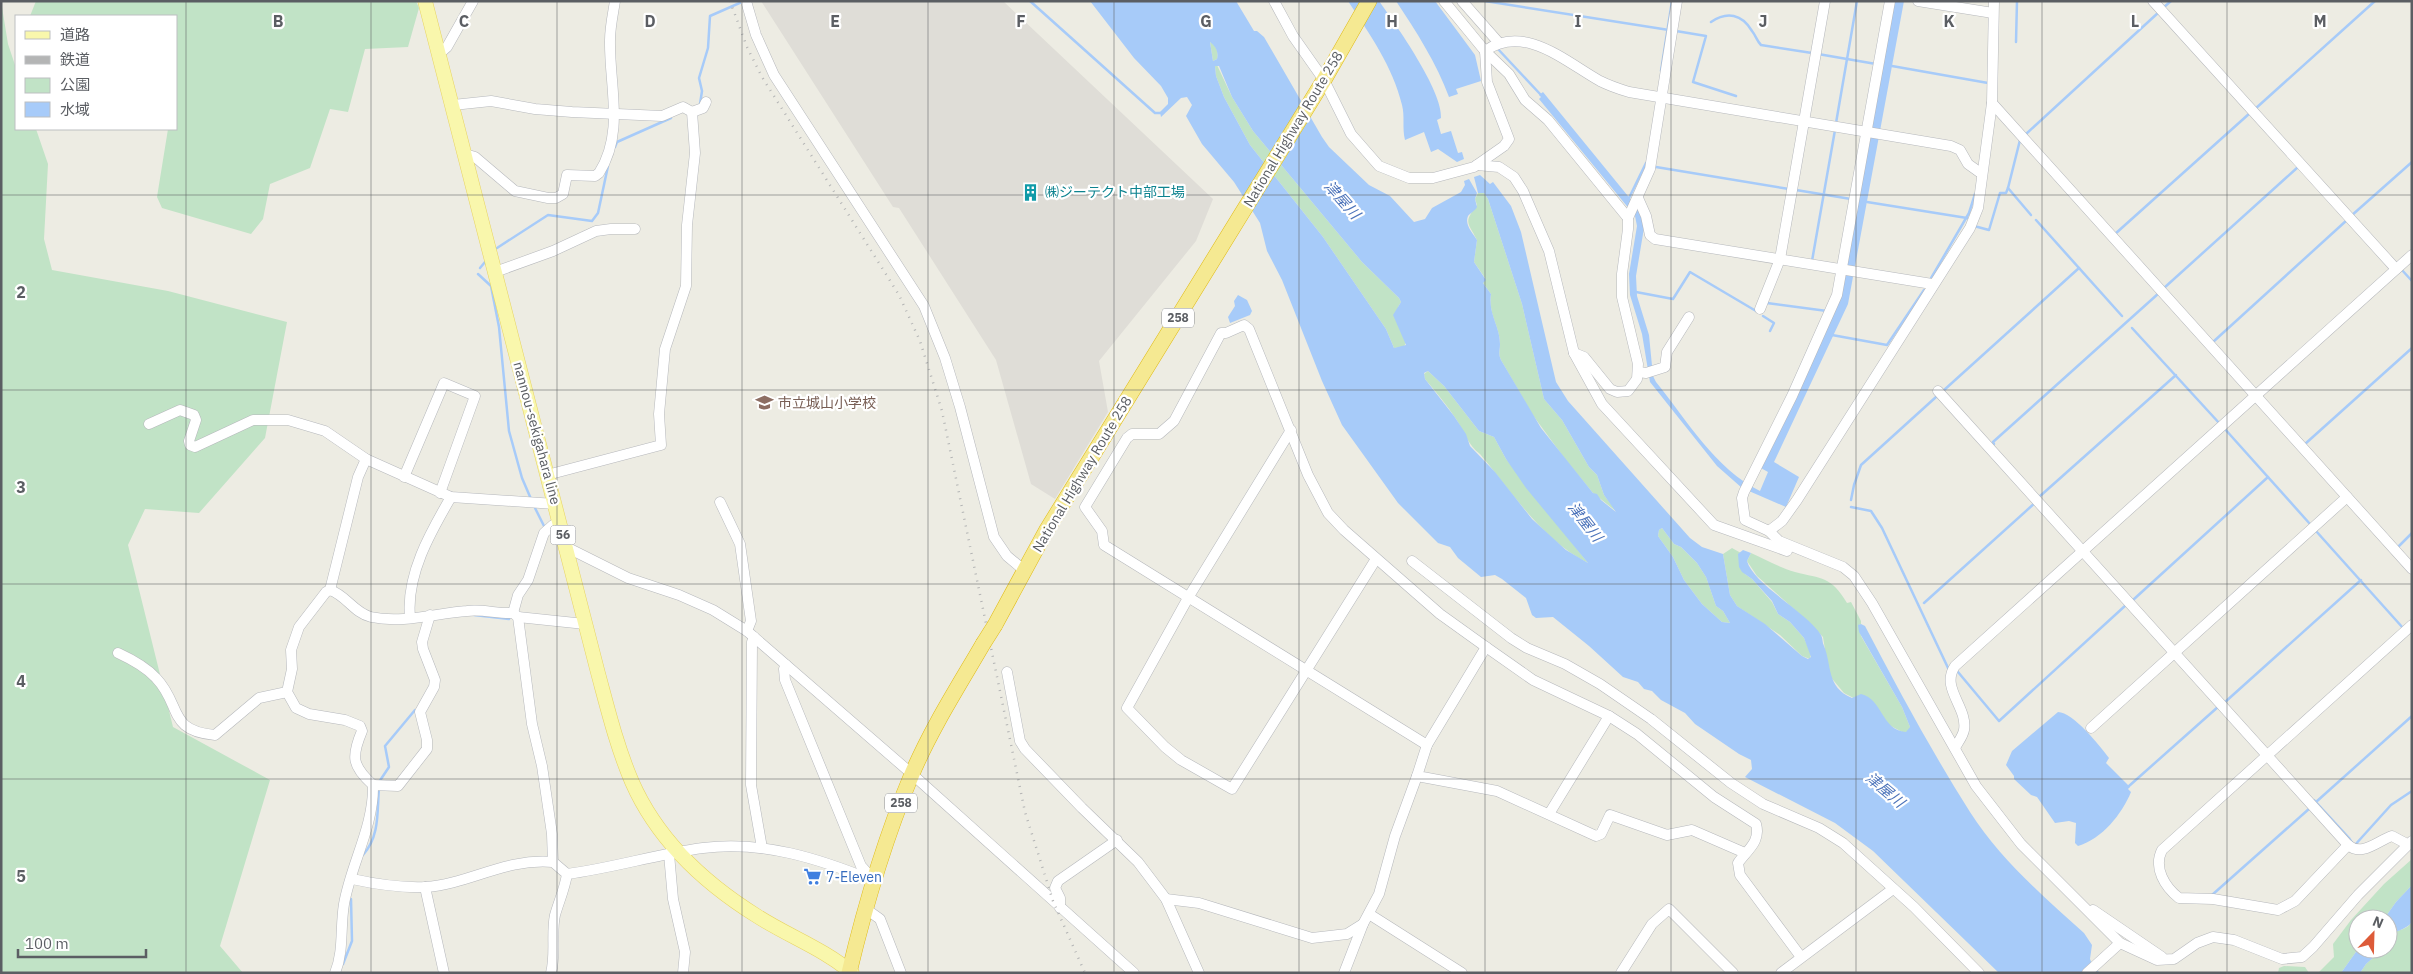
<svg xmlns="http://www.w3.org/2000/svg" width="2413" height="974" font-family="'IBM Plex Sans','Noto Sans JP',sans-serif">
<rect width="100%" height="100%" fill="#edece3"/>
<!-- industrial -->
<path fill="#dfddd7" d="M761,1H1003L1213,199L1196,241L1099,361L1108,412L1055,499L1031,484L996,360L899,208L893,207Z"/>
<!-- green -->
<g fill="#c1e3c6">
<path d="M1,1L8,44L16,68V129H36L48,164L44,239L52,270L168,291L287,322L265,438L199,513L145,509L128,545L173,727L270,780L220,946L243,973H1Z"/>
<path d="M36,1H416L419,8L408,47L365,49L348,112L330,109L310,168L270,184L263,219L251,234L162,208L157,197L168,129H176V16H30Z"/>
<path d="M1210,42C1216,45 1219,52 1217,59L1213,61Z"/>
<path d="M1217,65L1232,97L1253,131L1362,262L1399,298L1401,302L1398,307L1406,342L1404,347L1394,348L1386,329L1323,237L1250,145L1224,97L1216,76L1215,66Z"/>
<path d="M1478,193H1484L1488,199L1522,304L1544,399L1562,420L1589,467L1597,475L1604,495L1617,512L1593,493L1565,459L1532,414L1501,360C1498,353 1500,351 1500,344C1500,326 1488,315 1491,294L1483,283L1485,278L1474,262L1477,240C1468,222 1463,223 1477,205L1475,199Z"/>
<path d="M1428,371L1444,386L1479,431L1494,437L1506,459L1588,563C1543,541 1512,492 1480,454C1468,445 1464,431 1456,419C1447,405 1436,392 1425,379L1424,374Z"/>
<path d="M1662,528L1674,544L1681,547L1697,563L1706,577L1716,606L1723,611L1730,623L1722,622L1702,604L1684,580L1673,557L1658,536L1659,530Z"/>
<path d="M1732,548L1741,553L1745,574L1752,579L1772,602L1778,614L1790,622L1804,638L1811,654L1810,659L1802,656L1780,635L1737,606L1730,595L1723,554Z"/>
<path d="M1751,553C1765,559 1780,568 1795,572C1822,579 1831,576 1847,603L1851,602L1861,621V624L1859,625L1861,636L1902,707L1910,727L1909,731L1904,733L1889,725L1880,712L1844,693L1829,675L1823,637L1805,619L1757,576L1747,561Z"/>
<path d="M2412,859V885L2396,902L2384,919H2358V949L2341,973H2318L2334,957L2333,944L2351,920L2384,884Z"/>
<path d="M2412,922V973H2360L2366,964L2383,949H2388C2388,924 2402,936 2412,922Z"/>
<path d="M2284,966L2305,967L2309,973H2278L2279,968Z"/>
</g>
<!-- water -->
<g fill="#a7cbf9" fill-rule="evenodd">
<path d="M1090,1H1236L1254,31H1257L1264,37L1322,137L1329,147L1369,185L1390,196L1414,222L1425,219L1432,208L1461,192L1465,185L1464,181L1469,179L1477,193L1475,199L1477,207C1475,211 1470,213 1468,216C1464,225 1474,234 1477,240L1474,262L1486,280L1483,283L1491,294C1488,314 1500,326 1500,344C1500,351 1498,353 1501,360L1541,428L1593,493L1597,494L1601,500L1616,512L1604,495L1597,475L1589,467L1562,420L1544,399L1522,304L1488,199L1484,193H1478L1474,177L1480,175L1490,184L1493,182L1511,206L1521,232L1556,382L1568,401L1690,538L1702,547L1723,554L1730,595L1737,606L1765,624L1802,656L1808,659L1811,657L1804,638L1790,622L1778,614L1772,601L1752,579L1742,572L1739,567L1738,554L1743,550L1751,553L1747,561C1753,584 1808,613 1821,635C1823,639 1822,642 1824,646C1832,665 1826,687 1852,698L1861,694C1883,699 1881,730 1906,732L1910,727L1902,707L1859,632L1858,625L1861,624L1865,626C1898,689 1932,752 1970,812C2000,859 2043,896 2084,933L2092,945L2090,959L2094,969L2101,973H1999L1873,851L1835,823L1745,777L1752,769L1751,760L1739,754L1695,724L1685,713L1661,700L1652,691L1644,689L1638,682L1623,677L1589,646L1553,617L1536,618L1532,615L1526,598L1502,579L1495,575L1481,577L1458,558L1450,547L1438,543L1398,503L1342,425L1322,381L1282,280L1267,251L1260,223L1234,182L1202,144L1186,116L1192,105L1187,97L1181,98L1161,117L1160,112L1168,104V98L1161,86L1134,58ZM1210,42C1215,46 1219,51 1217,59L1213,61ZM1215,66H1219L1232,97L1253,131L1362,262L1399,298L1401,302L1393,315L1406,345L1394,348L1386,329L1323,237L1250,145L1224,97L1216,76ZM1428,371L1444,386L1479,431L1494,437L1506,459L1526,488L1588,563L1566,550L1532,519L1495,472L1470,446L1466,434L1454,416L1425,379L1424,373ZM1662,528L1674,544L1681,547L1697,563L1706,577L1716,606L1723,611L1730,623L1722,622L1702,604L1684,580L1673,557L1658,536L1659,530Z"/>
<path d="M1348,1H1379C1396,25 1443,91 1441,118L1437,120L1441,134L1451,131L1458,153L1462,152L1464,159L1457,162L1438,149L1431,152L1424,132L1405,140C1402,128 1405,116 1402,105C1393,67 1369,33 1348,1Z"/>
<path d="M1396,1H1435L1475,55L1481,81L1456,89L1458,94L1449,97C1437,64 1416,31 1396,1Z"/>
<path d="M1893,1H1904L1848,304L1774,462L1799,477L1786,507L1742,488L1717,466L1650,382L1642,334L1630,295L1629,274L1637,226L1635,216L1539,99L1541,97L1539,95L1543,92L1641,212L1644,228L1636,276L1637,296L1649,335L1653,376L1656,382C1687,420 1715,469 1760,491L1768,472L1759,467L1829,319Z"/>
<path d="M1238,295L1247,300L1252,311L1250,315L1230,323L1228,317L1235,306L1234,301Z"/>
<path d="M2058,712C2073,712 2100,746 2109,758L2106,763L2130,787L2128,789L2131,792C2122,814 2102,839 2078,846L2075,843L2076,823L2069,821L2055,823L2037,797L2031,795L2014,779V776L2006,765L2012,751Z"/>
<path d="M2412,885V922C2405,931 2395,929 2388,939V919H2384L2396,902Z"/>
<path d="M2358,949H2383L2366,964L2360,973H2341Z"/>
</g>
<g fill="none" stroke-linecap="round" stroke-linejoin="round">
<!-- stream -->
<g stroke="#a7cbf9" stroke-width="2.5">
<path d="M1030,1L1155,113H1163"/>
<path d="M1485,1L1669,30"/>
<path d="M2163,8L2171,1"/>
<path d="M1711,22C1727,11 1742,14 1752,31C1756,36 1757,41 1761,45L1812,53"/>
<path d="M1676,31L1706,36L1693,82L1736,96"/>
<path d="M2016,42L2017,1"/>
<path d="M1497,48L1541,95"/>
<path d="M1818,54L1876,64"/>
<path d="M1892,66L1988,83"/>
<path d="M1661,71L1672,1"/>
<path d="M700,104L702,91L699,78L708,48L710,16L744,1"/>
<path d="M2255,109L2375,1"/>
<path d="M1836,123L1857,1"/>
<path d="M2026,134L2159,12"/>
<path d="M615,147L617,142L671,118"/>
<path d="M1656,167L1789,189"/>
<path d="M2008,188L2031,215"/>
<path d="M1796,190L1851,199"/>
<path d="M1628,200L1646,163"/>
<path d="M1867,202L1967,218"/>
<path d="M2351,216L2412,162"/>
<path d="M2036,220L2122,316"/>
<path d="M1974,226L1989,230L2000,193H2006L2008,188L2020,140"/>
<path d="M2115,234L2250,113"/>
<path d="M497,248L548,215L592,221L598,213L608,166"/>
<path d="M1812,261L1835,130"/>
<path d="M480,268L485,262"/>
<path d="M2401,269L2412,281"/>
<path d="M478,274L491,286L499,327L509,431L522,478L531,499"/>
<path d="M1930,280L1969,213L1975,194"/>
<path d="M2164,288L2298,167"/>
<path d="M1636,292L1673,299L1690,272L1756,311"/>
<path d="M1767,303L1827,311"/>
<path d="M1763,316L1774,323L1770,331"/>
<path d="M2132,328L2220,424"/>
<path d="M1832,335L1887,345L1924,290"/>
<path d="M2213,342L2347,220"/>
<path d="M1944,393L1943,391L2079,268"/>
<path d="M2224,428L2310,524"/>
<path d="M1994,444L1993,442L2159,293"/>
<path d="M2305,444L2412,348"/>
<path d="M2039,497L2176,375"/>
<path d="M1851,500L1854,485L1861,465L1936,397"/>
<path d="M1851,507L1871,511L1882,528L1949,670"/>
<path d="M535,508L544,526"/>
<path d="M2316,531L2403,628"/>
<path d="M2398,547L2412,533"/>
<path d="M2133,600L2268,477"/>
<path d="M1924,603L2036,502"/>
<path d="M474,615L509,619"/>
<path d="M1958,672L1999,721L2126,605"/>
<path d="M2224,703L2361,580"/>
<path d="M379,782L389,767L385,746L415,710"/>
<path d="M2129,786L2219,706"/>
<path d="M2314,800L2349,838L2354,846L2391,805L2412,791"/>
<path d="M2316,802L2412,716"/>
<path d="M363,855C380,836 377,812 379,788"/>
<path d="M2212,895L2310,808"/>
<path d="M343,964L352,941L351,899"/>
</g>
<defs>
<g id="minor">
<path d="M746,1L756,35L774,75L924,306L945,358L960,407L994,537L1007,556L1025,571"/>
<path d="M1274,1L1293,36L1324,80L1351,134L1379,166L1409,178H1433L1474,167L1504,146L1509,139L1487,82L1485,51"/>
<path d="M1444,1L1485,51L1509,74L1525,100L1548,120L1628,218"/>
<path d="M1462,1L1499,43"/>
<path d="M1890,1L1837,295L1792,396L1744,492L1742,498L1745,520L1769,531L1779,541L1843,567L1854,576L1872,603L1976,786L2021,844L2120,943L2157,960L2174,959L2197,943L2213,937L2234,940L2282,959L2302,957L2313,947L2358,895L2412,841"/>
<path d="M1918,1L1993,13"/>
<path d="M2153,1L2396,269"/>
<path d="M1485,51C1524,23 1566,62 1600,81C1610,86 1619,89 1629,92L1951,146L1960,150L1968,164L1982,174"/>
<path d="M439,54L447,47L473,1"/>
<path d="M1992,103L2412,569"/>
<path d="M453,105L491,101L535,109L572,112L662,116L683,107L692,112"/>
<path d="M692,112L703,108L706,102"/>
<path d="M465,154L475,157L515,191L548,198H556L563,194L567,175L595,176L599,173C625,132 609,85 610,40C610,27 613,14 615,1"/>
<path d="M1477,165L1499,167L1514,177L1523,191L1549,251L1574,353L1602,404L1714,525L1787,551"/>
<path d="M1638,198L1646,216L1650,235L1655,239L1932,284"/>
<path d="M495,272L553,251L596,231L611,229H635"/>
<path d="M1760,309L1780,259L1825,1"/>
<path d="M1574,353L1584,357L1610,389L1617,392L1628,391L1637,379L1638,364L1622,297V274L1628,229V218L1650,169L1677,1"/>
<path d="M1639,372L1646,373L1665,367L1667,352L1689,317"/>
<path d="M1938,391L2348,845C2362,857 2377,841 2392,836L2407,844"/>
<path d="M149,424L180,410L194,415L196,420L189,441L190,445L195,447L253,420H288L325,431L366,459L451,497L555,504"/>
<path d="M1291,430L1188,598L1127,708L1165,747L1181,760L1232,789L1376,559"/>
<path d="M547,475L661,445L659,414L665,349L686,286L687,225L695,153L692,112"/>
<path d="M404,477L444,383L475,396L440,493"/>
<path d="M720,502L740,544L751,621L747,631"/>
<path d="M1769,531L1782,521L1797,500L1970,228L1978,208L1992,103L1994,1"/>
<path d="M566,547L628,578L679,595L713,610L747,631L912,774L1134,973"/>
<path d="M1412,561L1511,638L1527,648L1565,664L1600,684L1651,719L1731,783L1763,804L1819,828L1843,843L1914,907L1979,973"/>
<path d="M330,590L326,592L299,627L291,650L292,669L287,692L296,708L309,714L345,720L360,726L362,731C351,757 352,766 373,785C374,826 351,864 344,904C340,928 344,951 335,973"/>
<path d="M330,590C346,595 354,613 371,617C402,624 437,613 467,611C483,609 498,614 513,613"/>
<path d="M330,590L358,477L366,459"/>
<path d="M513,613L518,617L532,724L542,766L552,834L553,862"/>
<path d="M513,613L518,595L528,580L544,533L553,525L560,523"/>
<path d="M410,617C406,575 430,533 451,497"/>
<path d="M518,617L585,624"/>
<path d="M754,637L752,642L751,785L762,848"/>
<path d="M1486,647L1427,745L1417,776L1497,791L1596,836L1601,834L1610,815L1667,835L1692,830L1745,853"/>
<path d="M118,653C131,659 146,667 156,678C182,705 167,731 215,735L259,698L287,692"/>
<path d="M786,665L784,669L785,680L861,866L872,878"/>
<path d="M1007,672L1020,741L1025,749L1082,808L1138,862L1166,899L1199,973"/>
<path d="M2091,728L2347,497"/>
<path d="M1427,745L1104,545L1102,531L1085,507L1127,438L1132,434H1159L1174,421L1221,333H1226L1244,325L1249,329L1308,475L1328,513L1344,530L1440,614L1486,647L1533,680L1609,716L1637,734L1714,797L1756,824C1761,842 1747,850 1738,863L1740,875L1801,957"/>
<path d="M1955,748C1958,742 1963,736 1964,730C1968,707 1940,688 1955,666L2412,255"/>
<path d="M373,785L398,786L427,749V740L420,712L434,687L435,680L423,649L422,642L430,615"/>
<path d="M1549,814L1609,716"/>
<path d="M2348,845L2295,901L2278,910L2213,899L2179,898C2165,887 2153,868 2162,850L2412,625"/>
<path d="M669,854L673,899L685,952L683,973"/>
<path d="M567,874C613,868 657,854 703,848C762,840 820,859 874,881"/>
<path d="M352,879C375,884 401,888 425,887C470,884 504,858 553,862L567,874C565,888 559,901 555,915C551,933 556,954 551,973"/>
<path d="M425,887L444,973"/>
<path d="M1166,899L1199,903L1312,938L1347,934L1363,924"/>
<path d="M1060,908V898L1055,888L1058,881L1117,840"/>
<path d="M866,909L880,919L901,973"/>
<path d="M2093,910L2162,957"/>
<path d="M1369,914L1462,973"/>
<path d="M1344,973L1363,924L1379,894L1395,836L1417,776"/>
<path d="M1621,973L1652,924L1669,909L1733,973"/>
<path d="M1781,973L1893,889"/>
<path d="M2087,973L2120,943"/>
</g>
<path id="major" d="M425,1L598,673C608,710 617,747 632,782C658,841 704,883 757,916C788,936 824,949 852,973"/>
<g id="highway">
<path d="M995,625L1046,531L1324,80L1369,1"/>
<path d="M849,973C865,906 885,838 912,774C931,729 958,687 983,644"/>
</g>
</defs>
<!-- minor casing -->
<use href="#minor" stroke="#b6b8bc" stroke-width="11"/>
<!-- major casing -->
<use href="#major" stroke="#e7d362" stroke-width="15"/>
<!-- highway casing -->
<use href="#highway" stroke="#e0ba10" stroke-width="16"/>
<!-- minor -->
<use href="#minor" stroke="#fff" stroke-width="10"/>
<!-- major -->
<use href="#major" stroke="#f9f7ac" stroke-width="14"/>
<!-- highway -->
<use href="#highway" stroke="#f5e992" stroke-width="15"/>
<!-- rail -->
<path stroke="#b4b5b5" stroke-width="2.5" stroke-dasharray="1 6" stroke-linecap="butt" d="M730,1L747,47L762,77L899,295L920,341L942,411L1025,812L1053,901L1085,973"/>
<defs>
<path id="highway-bridge" d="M983,644L995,625"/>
</defs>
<!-- highway-bridge casing -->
<use href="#highway-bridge" stroke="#e0ba10" stroke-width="16" stroke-linecap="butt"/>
<!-- highway-bridge -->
<use href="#highway-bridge" stroke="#f5e992" stroke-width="15"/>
</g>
<!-- grid -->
<path fill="none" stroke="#5b5e63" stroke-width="1" stroke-opacity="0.55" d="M186,1V973M371,1V973M557,1V973M742,1V973M928,1V973M1114,1V973M1299,1V973M1485,1V973M1671,1V973M1856,1V973M2042,1V973M2227,1V973M1,195H2412M1,390H2412M1,584H2412M1,779H2412"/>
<!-- icons -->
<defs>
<symbol id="building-bare" viewBox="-9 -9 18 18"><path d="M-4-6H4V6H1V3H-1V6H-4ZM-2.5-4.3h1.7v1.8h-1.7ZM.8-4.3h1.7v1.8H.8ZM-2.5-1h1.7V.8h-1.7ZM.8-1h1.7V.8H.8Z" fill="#0f9aa8" stroke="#fff" stroke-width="2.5" paint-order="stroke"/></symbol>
<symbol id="school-bare" viewBox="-9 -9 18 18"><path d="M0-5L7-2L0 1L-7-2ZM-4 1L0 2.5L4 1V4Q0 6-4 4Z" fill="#8d6e63" stroke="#fff" stroke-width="2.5" paint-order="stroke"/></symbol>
<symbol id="supermarket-bare" viewBox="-9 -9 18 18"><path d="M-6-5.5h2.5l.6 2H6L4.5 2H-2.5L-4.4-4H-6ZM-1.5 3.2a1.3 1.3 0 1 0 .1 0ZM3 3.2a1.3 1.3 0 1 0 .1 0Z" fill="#3f7fe0" stroke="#fff" stroke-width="2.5" paint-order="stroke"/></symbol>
</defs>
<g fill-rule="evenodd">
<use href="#building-bare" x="1018" y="180" width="25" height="25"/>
<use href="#school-bare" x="752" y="390" width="25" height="25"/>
<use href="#supermarket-bare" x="800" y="864" width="25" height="25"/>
</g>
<g text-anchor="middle" stroke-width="4.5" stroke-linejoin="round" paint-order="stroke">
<!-- shield labels -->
<g fill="#fff" stroke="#8c8e92" stroke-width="1">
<rect x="1162" y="308.5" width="32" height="19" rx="4"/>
<rect x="550.5" y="525.5" width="25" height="19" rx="4"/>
<rect x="885" y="793.5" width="32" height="19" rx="4"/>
</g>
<g font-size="12" font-weight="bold" fill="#5b5e63">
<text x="1178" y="322">258</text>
<text x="563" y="539">56</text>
<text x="901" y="807">258</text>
</g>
<!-- street labels -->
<g font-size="14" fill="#5b5e63" stroke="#fff">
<text transform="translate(1293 129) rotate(-59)" y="5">National Highway Route 258</text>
<text transform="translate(537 433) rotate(75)" y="5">nannou-sekigahara line</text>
<text transform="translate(1082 474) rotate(-59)" y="5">National Highway Route 258</text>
</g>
<!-- culture labels -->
<g font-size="14" fill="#0d838f" stroke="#fff" text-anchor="start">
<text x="1045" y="197">㈱ジーテクト中部工場</text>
</g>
<!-- education labels -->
<g font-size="14" fill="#785e54" stroke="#fff" text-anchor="start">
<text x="778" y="408">市立城山小学校</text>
</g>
<!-- shop labels -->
<g font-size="14" fill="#366cbe" stroke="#fff" text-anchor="start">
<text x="826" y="882">7-Eleven</text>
</g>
<!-- water labels -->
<g font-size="15" font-style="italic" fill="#4c73ba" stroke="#fff">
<text transform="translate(1342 200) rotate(48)" y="5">津屋川</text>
<text transform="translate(1585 522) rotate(52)" y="5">津屋川</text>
<text transform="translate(1885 790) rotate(40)" y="5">津屋川</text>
</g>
</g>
<g font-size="16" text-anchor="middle" font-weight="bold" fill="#5b5e63" stroke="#fff" stroke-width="4.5" stroke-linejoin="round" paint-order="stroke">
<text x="278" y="27">B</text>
<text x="464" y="27">C</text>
<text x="650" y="27">D</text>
<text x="835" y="27">E</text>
<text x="1021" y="27">F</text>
<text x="1206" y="27">G</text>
<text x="1392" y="27">H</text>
<text x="1578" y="27">I</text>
<text x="1763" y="27">J</text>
<text x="1949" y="27">K</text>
<text x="2135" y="27">L</text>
<text x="2320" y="27">M</text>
<text x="21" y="298">2</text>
<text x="21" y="493">3</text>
<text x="21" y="687">4</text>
<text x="21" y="882">5</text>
</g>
<!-- border -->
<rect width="2413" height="974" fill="none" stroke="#5b5e63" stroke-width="5"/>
<!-- legend -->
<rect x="15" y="15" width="162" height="115" fill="#ffffff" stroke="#bdbfc1"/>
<rect x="25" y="31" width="25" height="8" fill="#f9f7ac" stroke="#bdbfc1"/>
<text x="60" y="40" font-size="15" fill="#5b5e63">道路</text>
<rect x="25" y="56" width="25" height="8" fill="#b4b5b5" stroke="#bdbfc1"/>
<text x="60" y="65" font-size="15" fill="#5b5e63">鉄道</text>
<rect x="25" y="78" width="25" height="15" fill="#c1e3c6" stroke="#bdbfc1"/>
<text x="60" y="90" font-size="15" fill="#5b5e63">公園</text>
<rect x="25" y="102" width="25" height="15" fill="#a7cbf9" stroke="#bdbfc1"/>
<text x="60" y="115" font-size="15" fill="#5b5e63">水域</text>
<!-- north arrow -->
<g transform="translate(2373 934) rotate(23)"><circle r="24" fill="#ffffff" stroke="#bdbfc1"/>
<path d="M0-4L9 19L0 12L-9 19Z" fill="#dd5b39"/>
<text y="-8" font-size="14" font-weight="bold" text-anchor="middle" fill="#5b5e63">N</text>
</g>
<!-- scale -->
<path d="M18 949v8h128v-8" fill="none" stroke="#5b5e63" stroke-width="2.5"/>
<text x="25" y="949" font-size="15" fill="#5b5e63" stroke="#ffffff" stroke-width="4" paint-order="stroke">100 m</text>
</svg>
